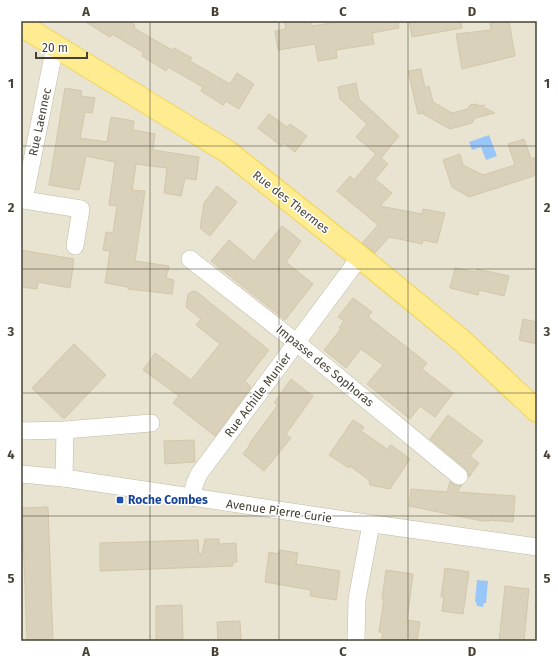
<svg xmlns="http://www.w3.org/2000/svg" width="558" height="662" font-family="'Fira Sans',sans-serif">
<rect width="100%" height="100%" fill="#f4f1e3"/>
<!-- residential -->
<rect fill="#e8e4d1" x="21" y="21" width="516" height="620"/>
<!-- water -->
<g fill="#98c6f8">
<path d="M489,135L497,156L486,160L481,147L472,150L469,142Z"/>
<path d="M477,580L488,581L486,603H484L483,607L477,606L476,602H475Z"/>
</g>
<!-- building -->
<g fill="#dad1ba" stroke="#d2c7aa">
<path d="M84,21H128L135,25L134,28L172,50L174,48L192,58L190,61L230,84L237,73L254,84L239,109L226,101L223,105L201,91L203,87L168,67L166,71L142,56L144,53L112,34L110,37Z"/>
<path d="M284,21H311L312,26L345,21H398L399,28L372,33L374,44L336,50L337,58L318,61L315,44L278,50L275,31L286,29Z"/>
<path d="M409,21H461L462,28L412,37Z"/>
<path d="M490,21H509L515,56L462,69L456,34L491,30Z"/>
<path d="M421,69L425,88L429,86L433,102L452,113L468,109L470,105L476,104L480,106L485,105L483,107L495,113L475,118L472,123L450,129L423,114L424,113L418,114L408,71Z"/>
<path d="M356,83L359,99L399,136L381,158L388,164L375,179L392,193L380,206L422,214L423,209L445,213L437,243L423,240L422,244L389,237L375,253L362,243L378,225L337,191L350,176L354,180L376,154L356,137L367,124L340,99L338,87Z"/>
<path d="M65,88L82,91L81,96L95,98L92,113L85,112L80,138L107,142L111,117L134,121L133,130L155,134L153,150L199,157L196,180L185,178L181,196L164,193L167,168L136,164L132,190L145,191L135,261L169,266L166,278L174,280L172,294L128,289V287L105,283L110,251L103,250L106,232L113,233L117,206L109,205L115,162L86,156L79,190L49,185Z"/>
<path d="M269,114L287,127L290,124L307,136L295,152L283,143L281,146L258,128Z"/>
<path d="M524,139L531,159L537,157V175L469,197L452,187L443,160L460,154L463,165L483,175L515,165L508,144Z"/>
<path d="M217,186L237,202L210,236L200,228L204,203Z"/>
<path d="M282,226L301,241L286,262L313,284L285,320L211,261L229,240L254,261Z"/>
<path d="M21,250L74,259L70,288L38,282L37,289L21,287Z"/>
<path d="M455,268L476,272L477,269L509,276L504,296L479,290L478,295L450,288Z"/>
<path d="M193,291L197,292L269,350L245,381L251,387L215,436L173,403L179,396L143,370L155,353L191,380L220,344L196,325L201,319L186,307L188,294Z"/>
<path d="M353,298L372,312L368,317L427,363L422,369L453,393L435,417L420,406L410,419L367,384L383,365L361,349L346,368L324,350L341,329L339,328L344,321L338,317Z"/>
<path d="M523,319L537,322V344L519,340Z"/>
<path d="M74,344L106,375L64,419L32,388Z"/>
<path d="M291,379L313,396L286,434L291,438L264,471L243,454L250,445L249,444L278,405L274,403Z"/>
<path d="M448,415L483,441L470,456L479,463L469,477L468,472L465,468L430,439Z"/>
<path d="M353,420L364,427L361,431L387,449L391,445L410,459L390,489L370,485L369,480L350,466L349,468L329,455Z"/>
<path d="M194,440L195,462L165,464L164,441Z"/>
<path d="M450,482L457,486L462,485L457,492L515,496L513,522L490,520V521H482L409,506L411,489L447,492Z"/>
<path d="M48,507L53,641H27L22,508Z"/>
<path d="M205,539H219V544L236,543L237,562H233V566L100,571V543L198,540L199,554H202Z"/>
<path d="M280,550L298,553L296,564L340,571L336,600L310,596L311,590L265,582L269,552L279,554Z"/>
<path d="M445,568L469,572L463,614L442,611L444,597H441Z"/>
<path d="M386,570L413,574L407,620L420,622L417,641H381L383,633L379,632L384,599H382Z"/>
<path d="M505,586L529,589L524,641H499Z"/>
<path d="M182,605L183,641H156V606Z"/>
<path d="M240,621L241,641L218,640L217,622Z"/>
</g>
<g fill="none" stroke-linecap="round" stroke-linejoin="round">
<defs>
<g id="minor">
<path d="M55,46L24,200L81,209L75,246"/>
<path d="M190,259L297,343L459,476"/>
<path d="M21,431L65,430L151,423"/>
<path d="M21,474L64,478L352,521L537,547"/>
<path d="M64,478L65,430"/>
<path d="M191,498L195,483L199,474L360,257"/>
<path d="M356,641L357,599L371,524"/>
</g>
<path id="major" d="M21,25L228,152L360,257L461,340L537,411"/>
</defs>
<!-- minor casing -->
<use href="#minor" stroke="#c0baa5" stroke-width="18"/>
<!-- major casing -->
<use href="#major" stroke="#f1d454" stroke-width="24"/>
<!-- minor -->
<use href="#minor" stroke="#fff" stroke-width="17"/>
<!-- major -->
<use href="#major" stroke="#ffec91" stroke-width="22"/>
</g>
<!-- grid -->
<path fill="none" stroke="#464133" stroke-width="1" stroke-opacity="0.55" d="M150,21V641M279,21V641M408,21V641M21,146H537M21,269H537M21,393H537M21,516H537"/>
<!-- markers -->
<rect fill="#1a4fb4" stroke="#fff" stroke-width="1.5" x="116" y="496" width="8" height="8" rx="2"/>
<g text-anchor="middle" stroke-width="3" stroke-linejoin="round" paint-order="stroke">
<!-- street labels -->
<g font-size="12" fill="#464133" stroke="#fff">
<text transform="translate(40 122) rotate(-78)" y="4">Rue Laennec</text>
<text transform="translate(291 202) rotate(38)" y="4">Rue des Thermes</text>
<text transform="translate(325 366) rotate(39)" y="4">Impasse des Sophoras</text>
<text transform="translate(258 395) rotate(-53)" y="4">Rue Achille Munier</text>
<text transform="translate(279 511) rotate(8)" y="4">Avenue Pierre Curie</text>
</g>
<!-- transit labels -->
<g font-size="12" font-weight="bold" fill="#164399" stroke="#fff" text-anchor="start">
<text x="128" y="504">Roche Combes</text>
</g>
</g>
<!-- border -->
<rect width="558" height="662" fill="none" stroke="#ffffff" stroke-width="44"/>
<!-- scale -->
<path d="M36 52v6h51v-6" fill="none" stroke="#464133" stroke-width="2"/>
<text x="42" y="52" font-size="12" fill="#464133" stroke="#ffffff" stroke-width="3" paint-order="stroke">20 m</text>
<rect x="22" y="22" width="514" height="618" fill="none" stroke="#464133" stroke-width="1.5"/>
<g font-size="13" text-anchor="middle" font-weight="bold" fill="#464133">
<text x="86" y="16">A</text>
<text x="215" y="16">B</text>
<text x="343" y="16">C</text>
<text x="472" y="16">D</text>
<text x="11" y="88">1</text>
<text x="547" y="88">1</text>
<text x="11" y="212">2</text>
<text x="547" y="212">2</text>
<text x="11" y="336">3</text>
<text x="547" y="336">3</text>
<text x="11" y="459">4</text>
<text x="547" y="459">4</text>
<text x="11" y="583">5</text>
<text x="547" y="583">5</text>
<text x="86" y="656">A</text>
<text x="215" y="656">B</text>
<text x="343" y="656">C</text>
<text x="472" y="656">D</text>
</g>
</svg>
